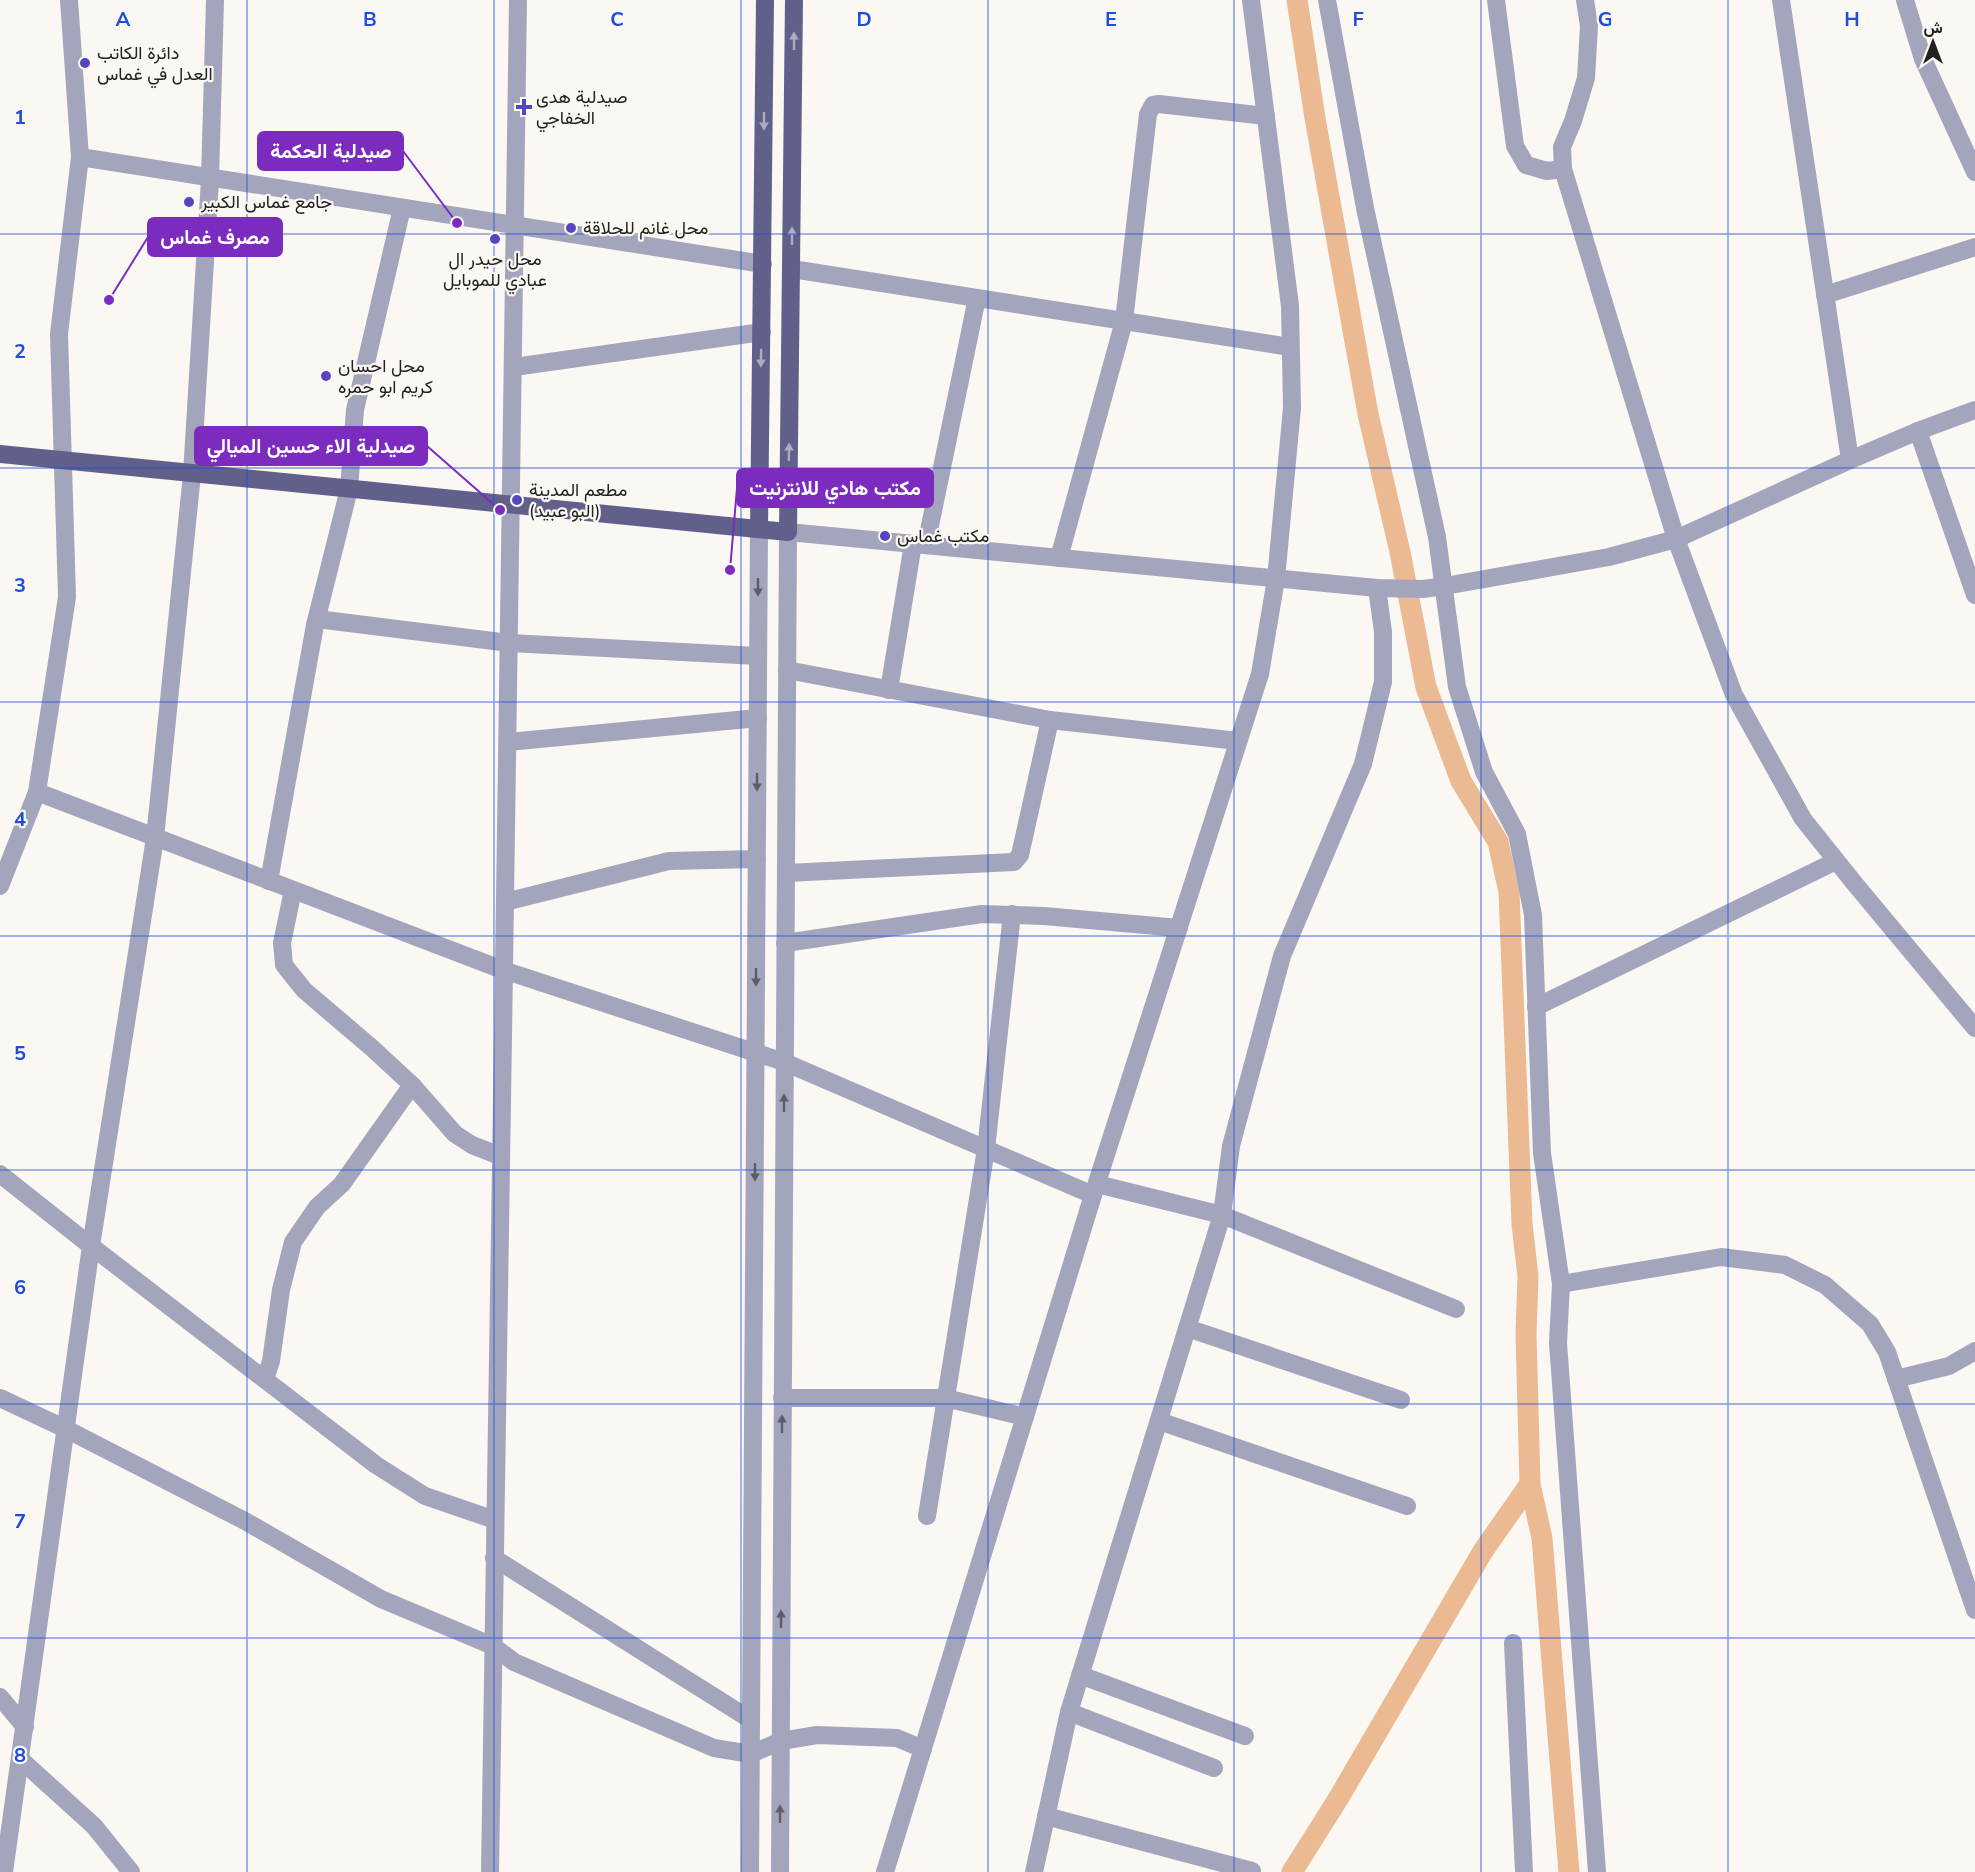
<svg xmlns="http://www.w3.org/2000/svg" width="1975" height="1872" font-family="'Nunito Sans',Vazirmatn,sans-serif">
<rect width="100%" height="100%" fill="#fbf7f3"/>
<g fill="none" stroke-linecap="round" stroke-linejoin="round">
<!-- canal -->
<g stroke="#ebba92" stroke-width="21">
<path d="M1297,0L1315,118L1368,414L1400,552L1426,687L1461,781L1498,842L1509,892L1522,1224L1528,1276L1526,1334L1530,1484L1542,1538L1569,1872"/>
<path d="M1292,1872L1338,1799L1483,1551L1530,1484"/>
</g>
<!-- minor -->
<g stroke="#a3a5bd" stroke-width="18">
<path d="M1327,0L1365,208L1437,537L1457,687L1484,772L1517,834L1533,915L1542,1153L1561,1284L1558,1343L1597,1872"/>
<path d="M1496,0L1515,146L1526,165L1547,171L1563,169"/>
<path d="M1585,0L1589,26L1586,78L1573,121L1562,147L1563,169L1676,539L1734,695L1803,819L1855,884L1975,1028"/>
<path d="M1781,0L1850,460"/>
<path d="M1905,0L1923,59L1975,172"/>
<path d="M80,157L763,264"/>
<path d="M792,269L1290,347"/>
<path d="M1825,295L1975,247"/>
<path d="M514,367L762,332"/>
<path d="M1918,431L1975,595"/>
<path d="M926,545L977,298"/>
<path d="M1059,558L1124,321L1148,114L1153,105L1159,104L1266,116"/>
<path d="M317,619L510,643L758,656"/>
<path d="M787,670L1050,720L1238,741"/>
<path d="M889,690L913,544"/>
<path d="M508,742L758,718"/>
<path d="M37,792L503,970L784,1062L1093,1195"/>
<path d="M786,873L1014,862L1020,855L1050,720"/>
<path d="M269,881L315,625L349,489L355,410L402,208"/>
<path d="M0,886L37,792L67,597L59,334L80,157L69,0"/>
<path d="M293,890L282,943L284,965L304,990L372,1048L412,1085L455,1134L472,1145L500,1156"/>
<path d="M505,902L669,861L757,859"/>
<path d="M785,943L982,914L1044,916L1179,928"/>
<path d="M1536,1007L1836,861"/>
<path d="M0,1174L91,1246L376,1465L425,1496L495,1520"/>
<path d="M1097,1184L1222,1215L1456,1309"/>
<path d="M1561,1284L1721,1257L1785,1265L1825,1285L1870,1324L1887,1352L1975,1610"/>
<path d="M1187,1328L1401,1400"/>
<path d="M265,1379L271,1361L281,1290L293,1242L317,1207L342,1184L412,1085"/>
<path d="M1896,1379L1949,1366L1975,1351"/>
<path d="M0,1398L66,1429L245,1521L381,1599L493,1646L514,1662L714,1748L751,1754L781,1741L817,1735L897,1738L923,1749"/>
<path d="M782,1398H945L1025,1417"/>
<path d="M1159,1421L1407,1506"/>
<path d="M927,1516L986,1149L1012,914"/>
<path d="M494,1558L751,1720"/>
<path d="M1513,1643L1524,1872"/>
<path d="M1080,1675L1245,1736"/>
<path d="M0,1697L25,1727"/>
<path d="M1069,1712L1214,1768"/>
<path d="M20,1759L94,1826L131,1872"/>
<path d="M1046,1816L1252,1871"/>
<path d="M4,1872L91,1246L155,838L192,474L210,179L215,0"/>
<path d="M490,1872C497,1248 513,624 518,0"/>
<path d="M750,1872L759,529"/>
<path d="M780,1872L788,532L1377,588L1423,589L1445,586L1609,557L1676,539L1850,460L1918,431L1975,410"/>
<path d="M885,1872L1093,1195L1260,674L1276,579L1292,408L1290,306L1251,0"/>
<path d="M1034,1872L1069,1712L1222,1215L1231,1146L1282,956L1363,764L1383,682V632L1377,588"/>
</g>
<!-- major -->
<g stroke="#60608a" stroke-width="18">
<path d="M0,454L788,532L794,0"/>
<path d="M759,529L765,0"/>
</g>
</g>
<!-- one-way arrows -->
<defs><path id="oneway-solid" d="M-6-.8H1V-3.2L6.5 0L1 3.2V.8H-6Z" transform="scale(1.5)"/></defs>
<g fill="#aeacbe">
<use href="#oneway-solid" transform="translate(794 41) rotate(-90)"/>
<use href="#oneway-solid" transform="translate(764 121) rotate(90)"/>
<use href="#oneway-solid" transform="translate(792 236) rotate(-90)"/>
<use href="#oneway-solid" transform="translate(761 358) rotate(91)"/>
<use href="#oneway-solid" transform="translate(789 452) rotate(-89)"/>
</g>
<g fill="#5d5c67">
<use href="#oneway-solid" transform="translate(758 587) rotate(90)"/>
<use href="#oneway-solid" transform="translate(757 782) rotate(90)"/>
<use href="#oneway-solid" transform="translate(756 977) rotate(90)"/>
<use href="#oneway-solid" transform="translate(784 1103) rotate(-90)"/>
<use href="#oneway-solid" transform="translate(755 1172) rotate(90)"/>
<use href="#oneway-solid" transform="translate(782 1424) rotate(-90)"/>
<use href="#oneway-solid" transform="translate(781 1619) rotate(-90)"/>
<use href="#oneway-solid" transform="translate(780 1814) rotate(-90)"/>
</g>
<!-- grid -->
<path fill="none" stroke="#1d4ed8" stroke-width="1.5" stroke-opacity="0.55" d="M247,0V1872M494,0V1872M741,0V1872M988,0V1872M1234,0V1872M1481,0V1872M1728,0V1872M0,234H1975M0,468H1975M0,702H1975M0,936H1975M0,1170H1975M0,1404H1975M0,1638H1975"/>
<!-- markers -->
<g fill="#5646be" stroke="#fbf7f3" stroke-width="2">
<circle cx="85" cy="63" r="6"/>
<path d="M521 98h6v6h6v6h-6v6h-6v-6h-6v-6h6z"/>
<circle cx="189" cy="202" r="6"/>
<circle cx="571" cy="228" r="6"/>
<circle cx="495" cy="239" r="6"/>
<circle cx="326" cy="376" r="6"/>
<circle cx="517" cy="500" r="6"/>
<circle cx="885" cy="536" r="6"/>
</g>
<g text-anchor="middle" stroke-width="4.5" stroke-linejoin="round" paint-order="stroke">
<!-- poi labels -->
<g font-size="18" fill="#232120" stroke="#fbf7f3" text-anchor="start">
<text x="97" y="59">دائرة الكاتب<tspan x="97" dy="21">العدل في غماس</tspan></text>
<text x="536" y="103">صيدلية هدى<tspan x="536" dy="21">الخفاجي</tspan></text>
<text x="201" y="208">جامع غماس الكبير</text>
<text x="583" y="234">محل غانم للحلاقة</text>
<text x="495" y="265" text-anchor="middle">محل حيدر ال<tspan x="495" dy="21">عبادي للموبايل</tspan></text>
<text x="338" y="372">محل احسان<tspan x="338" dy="21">كريم ابو حمره</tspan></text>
<text x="529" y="496">مطعم المدينة<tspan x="529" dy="21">(البو عبيد)</tspan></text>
<text x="897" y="542">مكتب غماس</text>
</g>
</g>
<g font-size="20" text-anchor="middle" font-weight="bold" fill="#1d4ed8" stroke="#fbf7f3" stroke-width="4.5" stroke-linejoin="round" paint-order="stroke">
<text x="123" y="26">A</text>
<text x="370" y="26">B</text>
<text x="617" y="26">C</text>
<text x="864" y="26">D</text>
<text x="1111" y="26">E</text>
<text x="1358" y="26">F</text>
<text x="1605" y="26">G</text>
<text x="1852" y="26">H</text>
<text x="20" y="124">1</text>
<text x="20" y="358">2</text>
<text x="20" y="592">3</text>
<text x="20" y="826">4</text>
<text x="20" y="1060">5</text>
<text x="20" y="1294">6</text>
<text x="20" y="1528">7</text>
<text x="20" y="1762">8</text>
</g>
<!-- callouts -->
<path fill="none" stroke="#7b2cbf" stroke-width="2" d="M457 223L403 151M109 300L148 237M500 510L427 446M730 570L737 488"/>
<g fill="#7b2cbf" stroke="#fbf7f3" stroke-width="2">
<circle cx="457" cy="223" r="6"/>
<circle cx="109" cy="300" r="6"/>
<circle cx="500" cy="510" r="6"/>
<circle cx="730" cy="570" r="6"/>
</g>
<g fill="#7b2cbf" stroke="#7b2cbf" stroke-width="2">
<rect x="258" y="132" width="145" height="38" rx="6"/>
<rect x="148" y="218" width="134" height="38" rx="6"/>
<rect x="195" y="427" width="232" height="38" rx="6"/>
<rect x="737" y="469" width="196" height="38" rx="6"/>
</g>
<g font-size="20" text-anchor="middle" font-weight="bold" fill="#fff">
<text x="331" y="158">صيدلية الحكمة</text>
<text x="215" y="244">مصرف غماس</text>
<text x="311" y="453">صيدلية الاء حسين الميالي</text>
<text x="835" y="495">مكتب هادي للانترنيت</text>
</g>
<!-- north arrow -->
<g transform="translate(1933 42)" stroke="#fbf7f3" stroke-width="4.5" paint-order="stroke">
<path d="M0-4.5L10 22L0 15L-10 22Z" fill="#232120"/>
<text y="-9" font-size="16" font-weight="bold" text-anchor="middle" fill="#232120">ش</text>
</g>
</svg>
